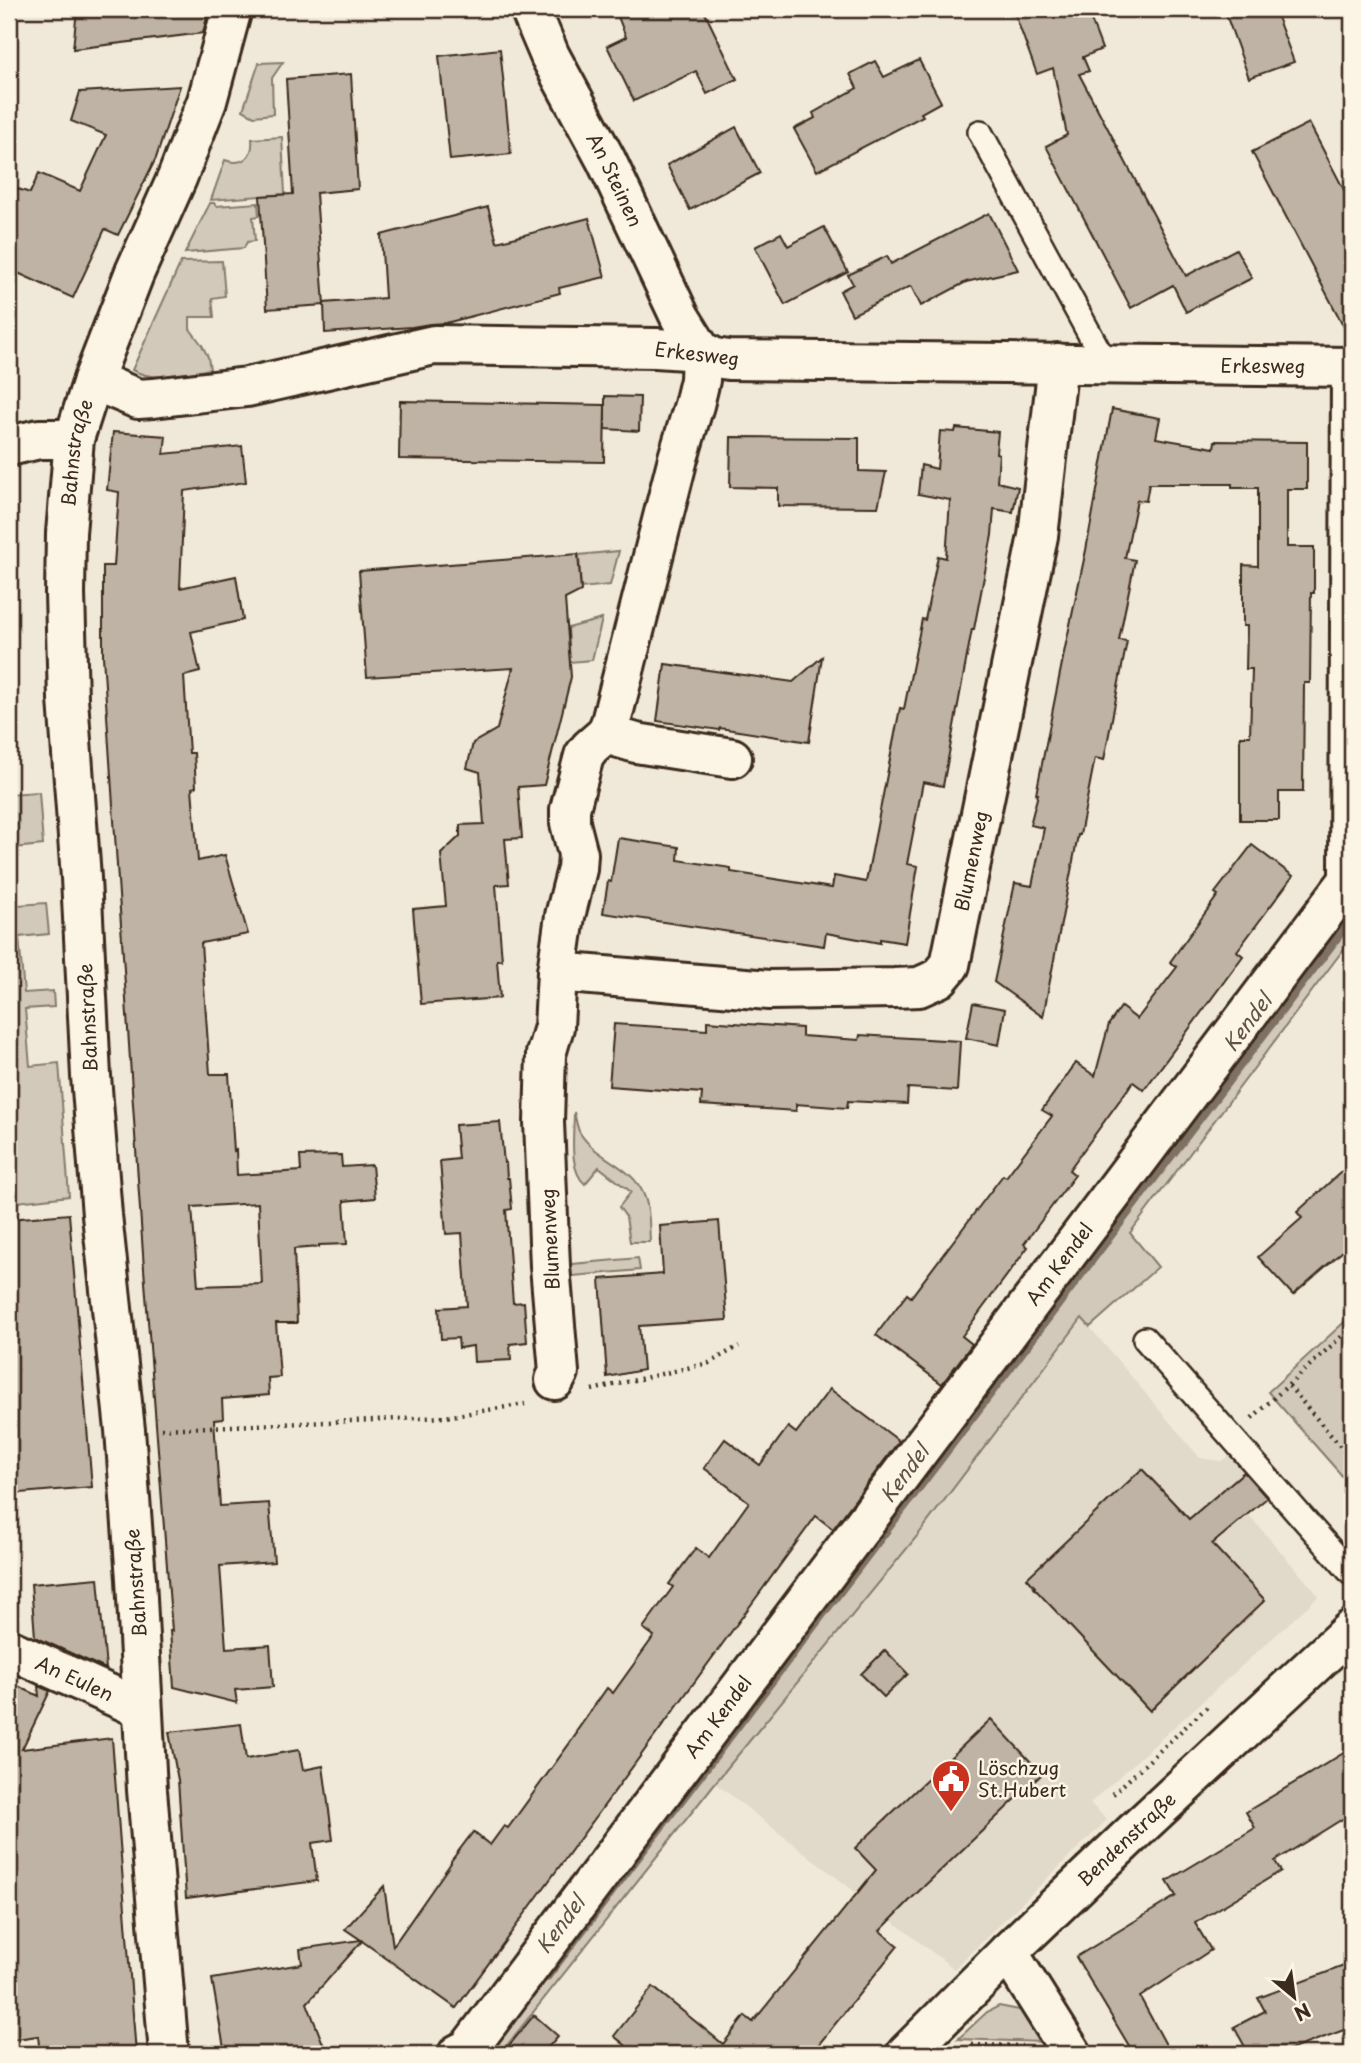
<svg xmlns="http://www.w3.org/2000/svg" width="1361" height="2063" font-family="'Playpen Sans',sans-serif">
<rect width="100%" height="100%" fill="#f0e9d9"/>
<filter id="ink" filterUnits="userSpaceOnUse"><feTurbulence type="fractalNoise" baseFrequency=".0143" numOctaves="2"/><feDisplacementMap in="SourceGraphic" scale="14" xChannelSelector="R" yChannelSelector="G"/><feConvolveMatrix kernelMatrix="1 2 1 2 8 2 1 2 1" color-interpolation-filters="sRGB"/></filter>
<g filter="url(#ink)">
<!-- built -->
<path fill="#e1d9c9" d="M1082,1318L1200,1458L1221,1461L1234,1452L1270,1495L1248,1514L1319,1596L1090,1803L1107,1820L954,1969L715,1783L918,1535Z"/>
<!-- green -->
<g fill="#d2c9ba" stroke="#867a6c" stroke-width="2">
<path d="M283,62L272,78L273,114L254,116L243,110L259,63Z"/>
<path d="M282,137L285,194L211,200L225,160C242,166 254,157 252,139Z"/>
<path d="M210,203H214L216,206L258,203L259,216L253,217L255,241L247,242L244,248L185,253Z"/>
<path d="M222,261L225,296L212,298L214,317H190V329L202,345L208,357L210,369C185,374 156,383 132,370L181,262Z"/>
<path d="M619,551L610,585L581,588L579,555Z"/>
<path d="M602,619L592,660L570,662L568,628Z"/>
<path d="M39,792L43,845L13,848L18,905L46,903L49,934L19,937L24,993L53,991L54,1007L25,1009L30,1066L59,1063L69,1196L9,1203V794Z"/>
<path d="M1352,902V938L1130,1233L1158,1267L1090,1327L1082,1318L918,1535L715,1783L500,2054H475Z"/>
<path d="M574,1112C576,1119 577,1128 580,1133C596,1159 631,1165 643,1193C650,1207 649,1226 650,1242H630L626,1217L619,1207L631,1192L599,1167L585,1184C568,1170 574,1133 574,1112Z"/>
<path d="M638,1258L640,1270L562,1277L561,1265Z"/>
<path d="M1352,1315V1487L1268,1392Z"/>
<path d="M999,2006L1024,2011L1042,2042L958,2039L987,2012Z"/>
</g>
<g fill="none" stroke-linecap="round" stroke-linejoin="round">
<!-- stream -->
<path stroke="#7e7163" stroke-width="10" d="M546,1977L1352,917"/>
</g>
<!-- building -->
<g fill="#beb3a4" stroke="#3b2a1e" stroke-width="2" fill-rule="evenodd">
<path d="M77,9H209L203,33L73,49Z"/>
<path d="M615,9H703L737,79L707,94L696,71L634,101L607,46L626,37Z"/>
<path d="M1013,9H1087L1102,49L1083,57L1089,71L1079,74L1186,276L1236,249L1252,278L1186,312L1173,285L1131,308L1046,146L1067,135L1053,68L1037,74Z"/>
<path d="M1224,9H1274L1294,62L1249,78Z"/>
<path d="M500,49L511,154L450,160L439,56Z"/>
<path d="M919,60L941,102L921,113L923,116L817,171L794,129L815,118L813,113L857,88L850,74L875,61L884,77Z"/>
<path d="M351,74L358,189L316,193L324,305L267,309L260,196L293,194L286,79Z"/>
<path d="M180,86L156,158L118,235L105,229L73,298L9,269V186L30,193L39,173L80,191L106,135L71,121L80,92Z"/>
<path d="M1309,123L1352,205V342L1252,152Z"/>
<path d="M736,127L760,173L690,210L667,165Z"/>
<path d="M488,207L497,242L589,218L605,277L559,288L560,293L446,323L430,324L412,327L325,333L324,303L385,298L381,235Z"/>
<path d="M989,213L1018,270L966,282L921,306L911,286L852,315L840,291L853,284L848,275L887,256L891,264Z"/>
<path d="M824,227L848,272L785,305L755,247L781,233L788,246Z"/>
<path d="M605,396L640,397L639,431L605,429Z"/>
<path d="M400,401L605,405L604,462L399,459Z"/>
<path d="M1112,409L1160,418L1156,438L1214,448L1215,441L1307,442V489H1287V547H1314V593H1311L1310,683H1304L1303,792H1279V820H1240V736H1250L1252,669H1246L1247,626H1243V565L1258,566V488H1232V484H1149L1146,501L1137,500L1125,558L1135,560L1119,640L1127,641L1104,760L1095,758L1080,835H1078L1043,1017L994,982L1015,883L1032,886L1044,828L1030,825L1038,794H1036L1065,648L1086,550Z"/>
<path d="M956,428L998,432L996,453L999,454L997,482L1018,487L1013,512L994,509L992,535L974,629H972L943,786L923,782L907,864L918,866L905,943L880,939V943L826,933L824,946L603,913L608,881L611,882L618,838L679,847L678,860L731,868V872L832,888L834,876L866,882L900,708L904,709L922,619L925,620L938,556L946,558L950,500L918,494L921,465L937,469L940,431L955,432Z"/>
<path d="M113,432L166,436L164,454L242,446L246,482L184,491L180,588L236,576L243,620L191,632L200,672L184,676L189,753H194L196,787L192,788L198,861L225,855L248,934L201,943L210,1074H229L234,1151L236,1150L237,1175L301,1171L300,1156L341,1155L342,1167L372,1165L375,1198L344,1201L347,1244L319,1245V1247L294,1249L297,1323H276L280,1377L268,1378L269,1395L222,1399L223,1419L214,1420L220,1506L269,1503L274,1562L220,1566L226,1648L270,1645L273,1687L235,1690L237,1703L174,1687L170,1631H172L144,1269L103,656V566H114L119,492L107,490ZM258,1203L262,1284L198,1286L192,1207Z"/>
<path d="M731,437L859,438V471L886,472L878,507L778,506V488L730,487Z"/>
<path d="M578,554L581,591L565,599L571,677L544,785L518,787L522,838L505,839L509,884L496,885L502,960H497L500,998L421,1004L413,909L446,906L441,854L460,836V825L484,824L480,772L467,768L473,743L497,729L513,668L367,677L359,571Z"/>
<path d="M822,657L809,742L720,728L719,730L657,721L665,664L793,682Z"/>
<path d="M1252,845L1293,876L1237,951L1243,956L1144,1090L1133,1082L1069,1170L1075,1175L1024,1244L1028,1247L962,1336L972,1344L942,1384L876,1335L907,1294L911,1297L1003,1175L1006,1177L1052,1116L1042,1110L1076,1063L1095,1076L1109,1024L1121,1007L1137,1019L1177,967L1170,962L1218,895L1215,893Z"/>
<path d="M973,1003L1005,1009L999,1045L966,1038Z"/>
<path d="M707,1021L802,1028V1036L859,1040L860,1035L960,1041L957,1091L908,1088L907,1104L848,1101L847,1108L796,1104V1111L701,1105L702,1093L609,1086L614,1024L707,1030Z"/>
<path d="M500,1122L504,1163H506L507,1178H509L512,1209L506,1210L513,1303L524,1302L527,1342L510,1344L511,1360L474,1362L473,1346L459,1348L458,1338L441,1339L439,1308L467,1306L462,1233L446,1234L440,1161L458,1159L455,1125Z"/>
<path d="M1352,1162V1243L1293,1295L1258,1257L1302,1218L1297,1212Z"/>
<path d="M69,1214L92,1487L9,1494V1219Z"/>
<path d="M719,1221L727,1320L639,1326L643,1370L607,1377L600,1279L663,1274L660,1226Z"/>
<path d="M830,1389L899,1441L833,1529L816,1516L456,2008L362,1941L307,2003L327,2054H225L212,1979L302,1964L300,1949L361,1940L345,1929L384,1886L393,1946L451,1863V1861L473,1832L490,1845L504,1826L508,1828L577,1733L576,1732L607,1688L613,1693L654,1636L643,1628L673,1587L669,1584L696,1548L709,1558L749,1502L704,1468L725,1439L760,1465L788,1427L796,1433Z"/>
<path d="M1142,1469L1189,1519L1244,1472L1267,1498L1212,1544L1265,1600L1150,1711L1034,1588L1035,1587L1027,1578Z"/>
<path d="M98,1578L106,1669L35,1637L31,1584Z"/>
<path d="M885,1650L908,1674L884,1697L861,1674Z"/>
<path d="M9,1682L39,1696L38,1686L50,1691L22,1749L112,1738L136,2054H40L38,2036L9,2040Z"/>
<path d="M991,1719L1042,1774L917,1893L880,1931L898,1946L811,2054H636L614,2036L653,1987L723,2044L745,2016L753,2022L876,1870L855,1848Z"/>
<path d="M241,1724L246,1759L299,1750L303,1770L323,1766L333,1840L312,1843L317,1881L186,1898L178,1780L169,1732Z"/>
<path d="M1352,1748V1813L1275,1861L1281,1871L1195,1923L1211,1950L1140,1997L1171,2054H1134L1076,1957L1176,1896L1167,1881L1255,1828L1246,1812Z"/>
<path d="M1352,1963V2027L1279,2054H1249L1234,2027L1265,2011L1258,1998Z"/>
<path d="M534,2015L558,2036L542,2054H502Z"/>
</g>
<g fill="none" stroke-linecap="round" stroke-linejoin="round">
<defs>
<g id="service">
<path d="M980,132L1106,364"/>
<path d="M1145,1339L1352,1574"/>
</g>
<g id="minor">
<path id="s1" d="M530,9L550,56L606,160L680,317L701,351"/>
<path id="s2" d="M93,380L138,399L153,398L247,387L434,345L656,348L701,351L715,358L729,360L1352,367"/>
<path d="M9,446L39,439H74"/>
<path d="M606,734L636,743L732,758"/>
<path id="s3" d="M557,972L769,990L894,988L919,987L939,978L950,965L1038,536L1058,363"/>
<path d="M555,1380L559,1372L550,1266L544,1122L546,1054L554,1027L557,972L565,916L577,869L578,854L570,823V809L584,756L590,748L606,734L611,722L678,458L694,405L700,380L701,351"/>
<path id="s4" d="M9,1649L142,1709"/>
<path d="M1008,1952L1072,2054"/>
<path id="s5" d="M169,2054L147,1790L136,1579L125,1430L102,1215L91,1076L81,878L68,699L65,594L66,533L74,439L93,380L134,274L177,178L207,101L232,9"/>
<path id="s6" d="M458,2054L468,2049L1349,880L1351,367"/>
<path id="s7" d="M906,2054L1008,1952L1134,1832L1352,1629"/>
</g>
</defs>
<!-- service casing -->
<use href="#service" stroke="#3b2a1e" stroke-width="28"/>
<!-- minor casing -->
<use href="#minor" stroke="#3b2a1e" stroke-width="44"/>
<!-- path -->
<g stroke="#3b2a1e" stroke-width="4.5" stroke-dasharray="2 5" stroke-linecap="butt">
<path d="M1289,1386L1352,1460"/>
<path d="M592,1390L709,1363L739,1346"/>
<path d="M1252,1418L1352,1327"/>
<path d="M161,1429L445,1417L525,1404"/>
<path d="M1113,1794L1207,1707"/>
<path d="M972,2045L1022,2046"/>
</g>
<!-- service -->
<use href="#service" stroke="#fcf5e5" stroke-width="23"/>
<!-- minor -->
<use href="#minor" stroke="#fcf5e5" stroke-width="38"/>
</g>
</g>
<!-- icons -->
<defs>
<symbol id="civic-pin" viewBox="-11 -11 22 30"><path d="M0 17L-7.5 6A9.5 9.5 0 1 1 7.5 6Z" fill="#c8321e" stroke="#fcf5e5"/><path d="M-.6-6.5H3V-4.5H.6V-3L4-1V1h2V6H-6V1h2V-1L-.6-3ZM-1.2 2.5V6h2.4V2.5Z" fill="#fff"/></symbol>
</defs>
<g fill-rule="evenodd">
<use href="#civic-pin" x="929" y="1757" width="44" height="60"/>
</g>
<g text-anchor="middle" stroke-width="5" stroke-linejoin="round" paint-order="stroke">
<!-- street labels -->
<g font-size="19" fill="#3b2a1e" stroke="#fcf5e5">
<text dy="7" stroke="none"><textPath href="#s1" startOffset="191">An Steinen</textPath></text>
<text transform="translate(697 354) rotate(7)" y="7">Erkesweg</text>
<text dy="7" stroke="none"><textPath href="#s2" startOffset="1181">Erkesweg</textPath></text>
<text dy="7" stroke="none"><textPath href="#s5" startOffset="1606">Bahnstraße</textPath></text>
<text dy="7" stroke="none"><textPath href="#s3" startOffset="508">Blumenweg</textPath></text>
<text transform="translate(88 1018) rotate(-93)" y="7">Bahnstraße</text>
<text transform="translate(550 1239) rotate(-93)" y="7">Blumenweg</text>
<text dy="7" stroke="none"><textPath href="#s6" startOffset="994">Am Kendel</textPath></text>
<text transform="translate(136 1583) rotate(-94)" y="7">Bahnstraße</text>
<text dy="7" stroke="none"><textPath href="#s4" startOffset="72">An Eulen</textPath></text>
<text dy="7" stroke="none"><textPath href="#s6" startOffset="427">Am Kendel</textPath></text>
<text dy="7" stroke="none"><textPath href="#s7" startOffset="308">Bendenstraße</textPath></text>
</g>
<!-- poi labels -->
<g font-size="19" fill="#3b2a1e" stroke="#fcf5e5" text-anchor="start">
<text x="978" y="1775">Löschzug<tspan x="978" dy="22">St.Hubert</tspan></text>
</g>
<!-- water labels -->
<g font-size="21" font-style="italic" fill="#625346" stroke="#fcf5e5">
<text transform="translate(1248 1023) rotate(-53)" y="7">Kendel</text>
<text transform="translate(905 1474) rotate(-53)" y="7">Kendel</text>
<text transform="translate(561 1925) rotate(-53)" y="7">Kendel</text>
</g>
</g>
<!-- margin -->
<rect width="1361" height="2063" fill="none" stroke="#fcf5e5" stroke-width="35"/>
<rect x="18" y="18" width="1326" height="2028" fill="none" stroke="#3b2a1e" stroke-width="2.5" filter="url(#ink)"/>
<!-- north arrow -->
<g transform="translate(1294 1997) rotate(151)" stroke="#fcf5e5" stroke-width="5" paint-order="stroke">
<path d="M0-5L12 26L0 18L-12 26Z" fill="#3b2a1e"/>
<text y="-10" font-size="19" font-weight="bold" text-anchor="middle" fill="#3b2a1e">N</text>
</g>
</svg>
